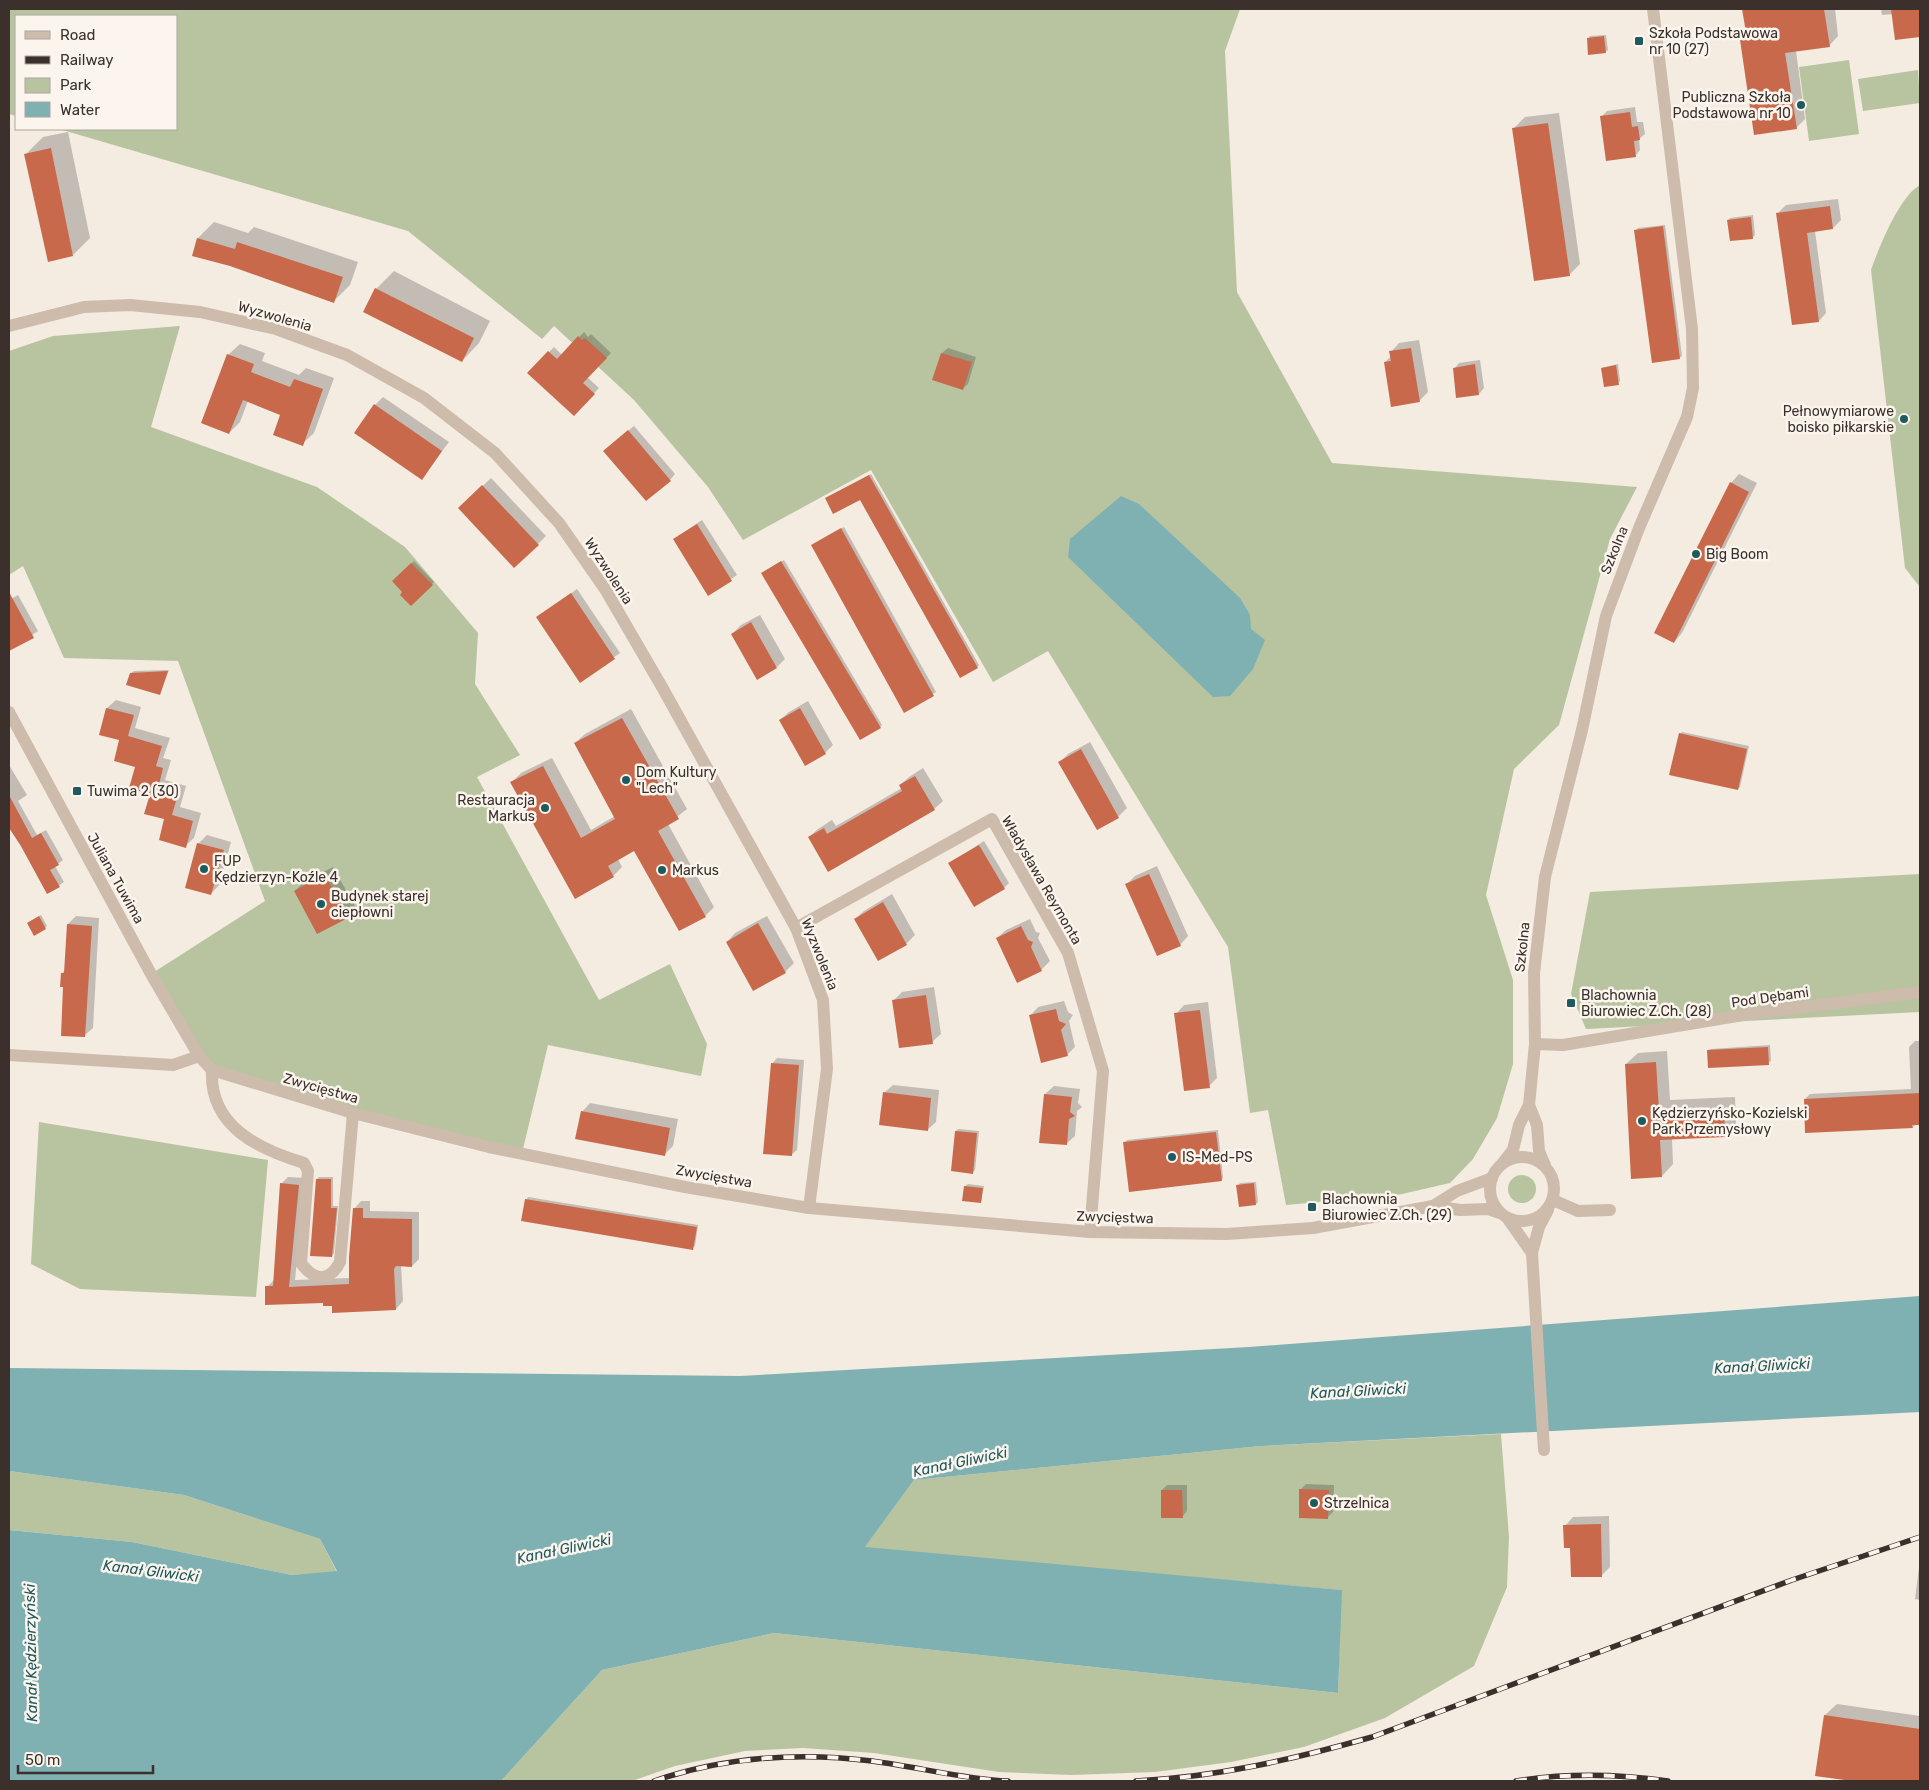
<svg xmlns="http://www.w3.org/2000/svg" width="1929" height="1790" font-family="Rubik,sans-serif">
<rect width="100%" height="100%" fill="#f4ebe1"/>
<!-- green -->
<g fill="#b8c4a0">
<path d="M9,9H1240L1225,51L1237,292L1332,463L1637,487L1610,539L1559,725L1514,769L1486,895L1513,980V1064L1497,1118L1473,1159L1450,1183L1402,1194L1330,1205V1201L1286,1205L1268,1110L1250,1113L1228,947L1048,651L993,682L871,470L743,540L708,487L634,400L554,326L542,339L408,231L59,129H176V16H16V116L9,114Z"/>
<path d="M1849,60L1859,134L1809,141L1799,67Z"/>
<path d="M1918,70L1920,103L1863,111L1858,79Z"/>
<path d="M1920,185V587L1905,568L1871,270C1879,247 1899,197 1920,185Z"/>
<path d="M180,326L151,427L317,487L405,547L478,633L475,684L520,755L477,777L599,1000L670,964L707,1044L701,1076L548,1045L522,1153L212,1070L151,974L265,901L178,661L64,658L23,566L9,575V351L53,336Z"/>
<path d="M1920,874V1012L1586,1029L1571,994L1590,892Z"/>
<path d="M39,1122L268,1160L256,1297L80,1289L31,1264Z"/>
<circle cx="1522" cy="1189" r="14"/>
<path d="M1501,1434L1509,1537L1507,1587L1474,1666L1385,1718L1304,1747L1231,1762L1155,1772L1071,1775L999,1772L874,1753L803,1748L745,1751L675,1766L632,1781H501L602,1670L774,1633L1338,1693L1341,1590L864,1548L914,1480L1261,1446Z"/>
<path d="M9,1471L184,1495L320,1539L337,1572L292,1575L132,1542L9,1530Z"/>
</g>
<!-- water -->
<g fill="#7fb0b2">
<path d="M1121,496L1139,504L1240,598L1250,615L1251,629L1265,640L1253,669L1230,696L1213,697L1068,557L1070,539Z"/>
<path d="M1920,1296V1412L1261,1446L914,1480L865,1547L1342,1590L1338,1693L774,1633L602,1670L501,1781H9V1530L132,1542L292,1575L337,1571L320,1539L184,1495L9,1471V1368L740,1376L1249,1347Z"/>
</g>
<!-- shadow -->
<g fill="#0003">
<path d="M1744,9H1835L1838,36L1829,46L1796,51L1805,119L1796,128L1741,40L1748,34Z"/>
<path d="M1881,9H1920V36L1896,39L1893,14L1882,15Z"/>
<path d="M1606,35L1608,50L1605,52L1588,39L1590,36Z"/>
<path d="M1635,107L1637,122H1643L1645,134L1639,139L1640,150L1635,156L1602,116L1607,111Z"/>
<path d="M1559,113L1580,264L1569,275L1513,129L1525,117Z"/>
<path d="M68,132L90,238L73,255L26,154L43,137Z"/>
<path d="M1838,199L1841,220L1833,228L1815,231L1826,313L1819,321L1778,213L1786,205Z"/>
<path d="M1753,215L1755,235L1752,238L1728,220L1730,218Z"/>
<path d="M214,222L248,233L254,227L358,262L350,285L334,301L230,265L193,255L198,238Z"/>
<path d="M1665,225L1682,356L1679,358L1636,230L1638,228Z"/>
<path d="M394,271L490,321L479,343L462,361L365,311L376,289Z"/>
<path d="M584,332L588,337L591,334L611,353L587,377L599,388L574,415L529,373L554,347L562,355Z"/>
<path d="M1419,340L1428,392L1419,401L1385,362L1391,356V352L1399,343Z"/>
<path d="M240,344L265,353L262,361L299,375L306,368L334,378L314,433L302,444L282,414L248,401L240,422L229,433L228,355Z"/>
<path d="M948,348L976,357L968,384L962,389L942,353Z"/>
<path d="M1480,360L1484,388L1479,394L1454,369L1459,363Z"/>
<path d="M1618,364L1620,381L1618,383L1602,368Z"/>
<path d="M383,397L449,442L422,478L375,405Z"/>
<path d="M634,426L675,474L670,480L610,446Z"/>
<path d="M871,474L979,665L977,667L860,499L827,498Z"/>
<path d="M1739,474L1757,483L1682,633L1674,642L1731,483Z"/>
<path d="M491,478L546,536L538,544L468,500Z"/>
<path d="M702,520L737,575L709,594L674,539Z"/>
<path d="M844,527L936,692L904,711L812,545Z"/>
<path d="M784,560L882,725L880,727L765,571Z"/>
<path d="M414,561L434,582L411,604L394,581Z"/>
<path d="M577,589L620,653L580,681L537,617Z"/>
<path d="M18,595L38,631L10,650L9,600Z"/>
<path d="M760,615L785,659L777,667L732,634L741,625Z"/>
<path d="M169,670L160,694L131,673L134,671Z"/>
<path d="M116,700L141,707L135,728L170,738L163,758L171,760L165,780L186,786L180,807L201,813L194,838L185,846L166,819L121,740L107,708Z"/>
<path d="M808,701L833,745L825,753L780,720L789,712Z"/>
<path d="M631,709L687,809L668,824L714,907L705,916L635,849L618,859L622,867L613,876L512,782L521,773L552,758L591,830L615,816L575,743L585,734Z"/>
<path d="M1682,732L1749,746L1740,787L1738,789L1680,734Z"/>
<path d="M1090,742L1127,808L1118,817L1097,828L1060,762L1068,754Z"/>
<path d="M9,765L27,795L18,801L37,835L46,830L63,860L55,866L64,882L47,893L9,825Z"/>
<path d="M923,768L943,801L934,809L828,870L809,837L818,829L832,820L836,826L902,788L900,785L909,777Z"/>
<path d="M207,835L231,842L219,885L211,894L198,844Z"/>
<path d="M984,841L1009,883L1004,888L950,863Z"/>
<path d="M1157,866L1188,936L1180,945L1127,884L1135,876Z"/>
<path d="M333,867L356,908L347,917L295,891L304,882Z"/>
<path d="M892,894L915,935L906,944L878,960L855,919L864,911Z"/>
<path d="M41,915L47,926L45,928L28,923Z"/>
<path d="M76,916L99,918L93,1028L84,1036L65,986L62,973L66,970L68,924Z"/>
<path d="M767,916L794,963L785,972L727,942L735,933Z"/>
<path d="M1030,919L1036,932L1040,933L1038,938L1050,961L1041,970L1018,981L997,938L1006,930Z"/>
<path d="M934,987L941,1034L932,1042L894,1000L902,992Z"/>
<path d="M1064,1001L1068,1012L1073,1015L1069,1021L1075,1047L1067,1055L1030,1016L1038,1007Z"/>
<path d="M1208,1002L1217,1078L1209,1086L1176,1014L1184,1005Z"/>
<path d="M1915,1041H1920V1123L1912,1127L1805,1099L1810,1094L1911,1089L1909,1047Z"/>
<path d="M1770,1045L1771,1061L1768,1063L1708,1051L1711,1049Z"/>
<path d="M1667,1051L1670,1100L1735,1097L1736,1124L1724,1135L1672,1139L1673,1164L1662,1176L1626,1064L1638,1053Z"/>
<path d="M777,1058L804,1060L797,1150L791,1155L772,1064Z"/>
<path d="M893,1085L939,1090L936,1122L927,1130L884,1093Z"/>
<path d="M1054,1086L1080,1089L1078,1103L1082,1107L1077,1111L1075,1136L1066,1144L1045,1094Z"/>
<path d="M590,1103L678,1119L673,1146L664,1155L582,1112Z"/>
<path d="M958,1129L979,1131L975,1170L972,1173L956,1131Z"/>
<path d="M1218,1130L1223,1178L1221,1180L1125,1143L1127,1140Z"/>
<path d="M288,1177L305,1178L295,1280L350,1278L354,1209L361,1201H370V1211L419,1212V1259L412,1266L401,1265L403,1301L396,1309L333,1305L267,1287L274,1280L281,1184Z"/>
<path d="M319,1177H333V1206H338L334,1253L332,1256L317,1179Z"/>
<path d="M1256,1182L1258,1202L1256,1204L1238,1186L1240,1183Z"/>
<path d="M968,1184L984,1186L981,1202L965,1186Z"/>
<path d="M528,1197L698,1225L695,1246L693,1248L526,1200Z"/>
<path d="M1306,1484L1334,1485L1333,1512L1328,1517L1300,1490Z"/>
<path d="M1167,1485H1187V1511L1182,1517L1162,1490Z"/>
<path d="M1609,1516L1610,1567L1601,1576L1565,1526L1573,1517Z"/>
<path d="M1920,1560V1600L1915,1599Z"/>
<path d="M1837,1704L1920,1716V1781H1860L1816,1775L1825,1715Z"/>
</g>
<!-- building -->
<g fill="#c8694b">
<path d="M1742,9H1824L1830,47L1785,53L1797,129L1754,135L1740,40L1747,38Z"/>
<path d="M1891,9H1920V37L1895,40Z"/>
<path d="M1604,36L1606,53L1588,55L1587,38Z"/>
<path d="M1630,112L1632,127L1638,126L1640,140L1634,141L1636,157L1606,161L1600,116Z"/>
<path d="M1548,123L1570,276L1534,281L1512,128Z"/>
<path d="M51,148L73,256L48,262L24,154Z"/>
<path d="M1830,206L1833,229L1807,233L1819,322L1792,325L1776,213Z"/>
<path d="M1751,217L1753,239L1730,241L1727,220Z"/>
<path d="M1663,226L1680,359L1652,363L1634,230Z"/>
<path d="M197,238L235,249L237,242L343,277L334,303L230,266L192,256Z"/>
<path d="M375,288L474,338L462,362L363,312Z"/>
<path d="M578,336L582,340L585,338L607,358L583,383L595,394L574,416L527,373L548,351L557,359Z"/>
<path d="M1411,348L1420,402L1391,407L1384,362L1391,361L1389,351Z"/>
<path d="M941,353L972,362L963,390L932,380Z"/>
<path d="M227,354L254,364L251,372L290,387L294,379L323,389L303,446L273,435L280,415L243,400L229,434L201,423Z"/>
<path d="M1475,364L1479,395L1456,398L1453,368Z"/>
<path d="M1616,365L1619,385L1604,387L1601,368Z"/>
<path d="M374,404L442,451L422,480L354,433Z"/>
<path d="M628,430L671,481L646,501L603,451Z"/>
<path d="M869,475L978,668L960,678L860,500L833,514L825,498Z"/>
<path d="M1730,482L1749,492L1674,643L1654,633Z"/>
<path d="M482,485L539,545L514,568L458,508Z"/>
<path d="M697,524L732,581L708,596L673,539Z"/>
<path d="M841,528L934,696L904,713L811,545Z"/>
<path d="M781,561L881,728L860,740L761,573Z"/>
<path d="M411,563L433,585L411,606L400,595L402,592L392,581Z"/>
<path d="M9,592L34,638L9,651Z"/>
<path d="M571,593L615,659L580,683L536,617Z"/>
<path d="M751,622L777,668L757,680L731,634Z"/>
<path d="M168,671L160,695L126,685L130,673Z"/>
<path d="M106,708L134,715L128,736L162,746L156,766L163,768L158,789L178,794L172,815L193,821L186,848L159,840L164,819L144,814L150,794L129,788L135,767L114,761L119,740L99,735Z"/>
<path d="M800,708L826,754L805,766L779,720Z"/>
<path d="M622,718L679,819L658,831L706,917L679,931L634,851L608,866L614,877L575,899L510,782L543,766L581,838L615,819L574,743Z"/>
<path d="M1679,733L1747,749L1738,790L1669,775Z"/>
<path d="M1081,749L1119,818L1097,830L1058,762Z"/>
<path d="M915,776L935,810L828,872L808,837L824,828L827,834L902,791L899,785Z"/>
<path d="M9,795L32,838L41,833L59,865L50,870L60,887L47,894L21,846L9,828Z"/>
<path d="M197,843L224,850L211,895L185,888Z"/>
<path d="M979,845L1005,889L974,907L948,863Z"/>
<path d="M325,874L348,918L317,934L294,891Z"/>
<path d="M1149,874L1181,946L1157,956L1125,884Z"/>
<path d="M883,902L907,945L878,961L854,919Z"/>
<path d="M39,916L46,929L34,936L27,923Z"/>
<path d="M758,923L786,973L753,991L726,942Z"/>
<path d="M67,924L92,926L85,1037L61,1036L63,987H60L61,973H64Z"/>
<path d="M1021,926L1028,940L1033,942L1031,947L1042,971L1017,983L996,938Z"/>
<path d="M926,995L933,1044L899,1048L892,1000Z"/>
<path d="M1056,1009L1059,1021L1066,1024L1061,1030L1068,1056L1041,1063L1029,1015Z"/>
<path d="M1200,1010L1210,1088L1184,1091L1174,1013Z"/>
<path d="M1768,1047L1769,1065L1708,1068L1707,1050Z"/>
<path d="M1656,1062L1659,1111L1724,1108L1725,1137L1660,1140L1662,1177L1631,1179L1625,1064Z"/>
<path d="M771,1063L799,1065L792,1156L763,1154Z"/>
<path d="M883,1092L931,1098L928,1131L879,1125Z"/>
<path d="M1920,1093V1125H1912L1913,1128L1805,1133L1804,1099Z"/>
<path d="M1044,1094L1072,1097L1070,1112L1075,1116L1069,1119L1067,1145L1039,1143Z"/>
<path d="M581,1111L670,1128L665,1156L575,1139Z"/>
<path d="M955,1131L977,1133L973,1174L951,1171Z"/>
<path d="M1216,1132L1222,1181L1129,1192L1123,1142Z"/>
<path d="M316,1179H331V1208H337L332,1257L310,1256Z"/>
<path d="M280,1183L299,1185L289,1287L349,1284V1257L353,1208H363V1218L412,1219V1267L396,1266L394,1269L396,1310L332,1313V1306H323V1303L265,1305V1286H273Z"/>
<path d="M1254,1183L1256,1205L1239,1207L1236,1185Z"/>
<path d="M964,1186L983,1188L981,1203L962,1201Z"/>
<path d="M525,1199L697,1227L693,1250L521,1221Z"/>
<path d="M1299,1489L1329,1490L1328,1519L1299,1518Z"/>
<path d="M1161,1490H1182L1183,1518H1161Z"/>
<path d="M1601,1524L1602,1577H1571L1570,1548H1564L1563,1525Z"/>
<path d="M1824,1715L1920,1729V1781H1852L1815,1776Z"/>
</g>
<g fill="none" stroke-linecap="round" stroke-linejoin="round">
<!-- minor -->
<g stroke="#cdbbac" stroke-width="12">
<path d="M9,326L84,307L130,305L200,312L276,329L347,355L424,398L495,453L559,523L605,589L662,687L796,928L823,1000L827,1069L809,1208"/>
<path d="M9,712L151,974L199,1056L212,1070L353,1113L489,1147L685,1187L809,1208L1090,1232L1227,1234L1313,1228L1433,1206L1460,1210L1488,1209L1500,1213"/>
<path d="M796,928L992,819L1068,953L1103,1071L1090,1232"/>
<path d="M1535,1044L1563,1045L1749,1014L1920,992"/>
<path d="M9,1055L173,1065L199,1056"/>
<path d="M212,1070C209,1126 258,1149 304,1163L308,1171L301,1263C314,1281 329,1283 340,1262L353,1113"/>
<path d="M1529,1105L1537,1125L1539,1151L1545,1165"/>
<circle cx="1522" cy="1189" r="32"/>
<path d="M1502,1164L1513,1150L1519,1125L1529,1105L1535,1044L1534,973L1545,877L1582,730L1606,616L1639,528L1687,417L1693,388L1692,329L1653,9"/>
<path d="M1553,1200L1578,1211L1610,1210"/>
<path d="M1433,1206L1457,1191L1492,1178"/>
<path d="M1508,1219L1532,1253"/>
<path d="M1544,1450L1532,1253L1539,1227L1548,1210"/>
</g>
<defs>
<g id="rail">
<path d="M654,1781C724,1757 799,1752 872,1761C918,1767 963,1779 1008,1781"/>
<path d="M1136,1781C1217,1777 1295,1759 1372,1737L1792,1580L1920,1537"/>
<path d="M1516,1781C1566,1773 1618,1774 1668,1781"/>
</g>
</defs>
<!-- rail casing -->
<use href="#rail" stroke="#3b302b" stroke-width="5.5"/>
<!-- rail -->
<use href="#rail" stroke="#fbf5ee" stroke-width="4" stroke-dasharray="11" stroke-linecap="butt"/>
</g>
<!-- markers -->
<g fill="#1f5a5e" stroke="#fbf5ee" stroke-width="2">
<rect x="1634" y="36" width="10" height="10" rx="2.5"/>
<circle cx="1801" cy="105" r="5"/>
<circle cx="1904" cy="419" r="5"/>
<circle cx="1696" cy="554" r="5"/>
<circle cx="626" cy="780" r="5"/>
<rect x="72" y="786" width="10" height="10" rx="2.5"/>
<circle cx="545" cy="808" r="5"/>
<circle cx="204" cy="869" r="5"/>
<circle cx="662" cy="870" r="5"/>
<circle cx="321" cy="904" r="5"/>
<rect x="1566" y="998" width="10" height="10" rx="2.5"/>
<circle cx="1642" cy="1121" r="5"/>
<circle cx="1172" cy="1157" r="5"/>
<rect x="1307" y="1202" width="10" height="10" rx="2.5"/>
<circle cx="1314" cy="1503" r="5"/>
</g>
<g text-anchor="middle" stroke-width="5" stroke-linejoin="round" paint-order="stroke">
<!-- poi labels -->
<g font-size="14" fill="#3b302b" stroke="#fbf5ee" text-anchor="start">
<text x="1649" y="38">Szkoła Podstawowa<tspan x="1649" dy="16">nr 10 (27)</tspan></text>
<text x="1791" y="102" text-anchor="end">Publiczna Szkoła<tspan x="1791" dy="16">Podstawowa nr 10</tspan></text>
<text x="1894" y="416" text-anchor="end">Pełnowymiarowe<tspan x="1894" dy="16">boisko piłkarskie</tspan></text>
<text x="1706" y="559">Big Boom</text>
<text x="636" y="777">Dom Kultury<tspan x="636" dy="16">"Lech"</tspan></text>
<text x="87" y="796">Tuwima 2 (30)</text>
<text x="535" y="805" text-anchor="end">Restauracja<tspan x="535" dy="16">Markus</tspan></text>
<text x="214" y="866">FUP<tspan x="214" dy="16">Kędzierzyn-Koźle 4</tspan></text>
<text x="672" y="875">Markus</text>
<text x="331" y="901">Budynek starej<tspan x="331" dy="16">ciepłowni</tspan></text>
<text x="1581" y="1000">Blachownia<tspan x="1581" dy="16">Biurowiec Z.Ch. (28)</tspan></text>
<text x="1652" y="1118">Kędzierzyńsko-Kozielski<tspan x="1652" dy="16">Park Przemysłowy</tspan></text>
<text x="1182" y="1162">IS-Med-PS</text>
<text x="1322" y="1204">Blachownia<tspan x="1322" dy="16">Biurowiec Z.Ch. (29)</tspan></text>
<text x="1324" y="1508">Strzelnica</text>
</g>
<!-- street labels -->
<g font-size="14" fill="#3b302b" stroke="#fbf5ee">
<text transform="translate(275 316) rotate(16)" y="5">Wyzwolenia</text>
<text transform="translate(1614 550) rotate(-68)" y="5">Szkolna</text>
<text transform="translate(609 571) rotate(57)" y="5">Wyzwolenia</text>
<text transform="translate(116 878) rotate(61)" y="5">Juliana Tuwima</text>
<text transform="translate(1042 880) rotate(60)" y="5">Władysława Reymonta</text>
<text transform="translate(1522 947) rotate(-84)" y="5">Szkolna</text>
<text transform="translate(820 954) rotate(68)" y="5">Wyzwolenia</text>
<text transform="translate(1770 997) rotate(-8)" y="5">Pod Dębami</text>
<text transform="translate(321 1088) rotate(16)" y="5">Zwycięstwa</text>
<text transform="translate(714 1176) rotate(10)" y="5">Zwycięstwa</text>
<text transform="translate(1115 1217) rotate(2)" y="5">Zwycięstwa</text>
</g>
<!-- water labels -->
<g font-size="15" font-style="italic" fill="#1f5a5e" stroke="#fbf5ee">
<text transform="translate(1762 1366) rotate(-3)" y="5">Kanał Gliwicki</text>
<text transform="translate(1358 1391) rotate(-3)" y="5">Kanał Gliwicki</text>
<text transform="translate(960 1462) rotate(-12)" y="5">Kanał Gliwicki</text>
<text transform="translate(564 1549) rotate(-12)" y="5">Kanał Gliwicki</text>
<text transform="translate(151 1571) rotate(7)" y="5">Kanał Gliwicki</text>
<text transform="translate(31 1653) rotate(-91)" y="5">Kanał Kędzierzyński</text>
</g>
</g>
<!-- border -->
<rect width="1929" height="1790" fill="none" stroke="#3b302b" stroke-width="20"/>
<!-- legend -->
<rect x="15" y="15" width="162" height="115" fill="#fbf5ee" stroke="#aea6a0"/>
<rect x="25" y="31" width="25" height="8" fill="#cdbbac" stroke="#aea6a0"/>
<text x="60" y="40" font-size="15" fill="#3b302b">Road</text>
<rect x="25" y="56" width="25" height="8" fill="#3b302b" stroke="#aea6a0"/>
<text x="60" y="65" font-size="15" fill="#3b302b">Railway</text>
<rect x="25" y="78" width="25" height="15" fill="#b8c4a0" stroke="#aea6a0"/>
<text x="60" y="90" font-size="15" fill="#3b302b">Park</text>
<rect x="25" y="102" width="25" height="15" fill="#7fb0b2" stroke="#aea6a0"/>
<text x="60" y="115" font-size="15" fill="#3b302b">Water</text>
<!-- scale -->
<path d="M18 1765v8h135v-8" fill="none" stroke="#3b302b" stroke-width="2.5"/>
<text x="25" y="1765" font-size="15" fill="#3b302b" stroke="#fbf5ee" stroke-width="4" paint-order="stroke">50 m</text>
</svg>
